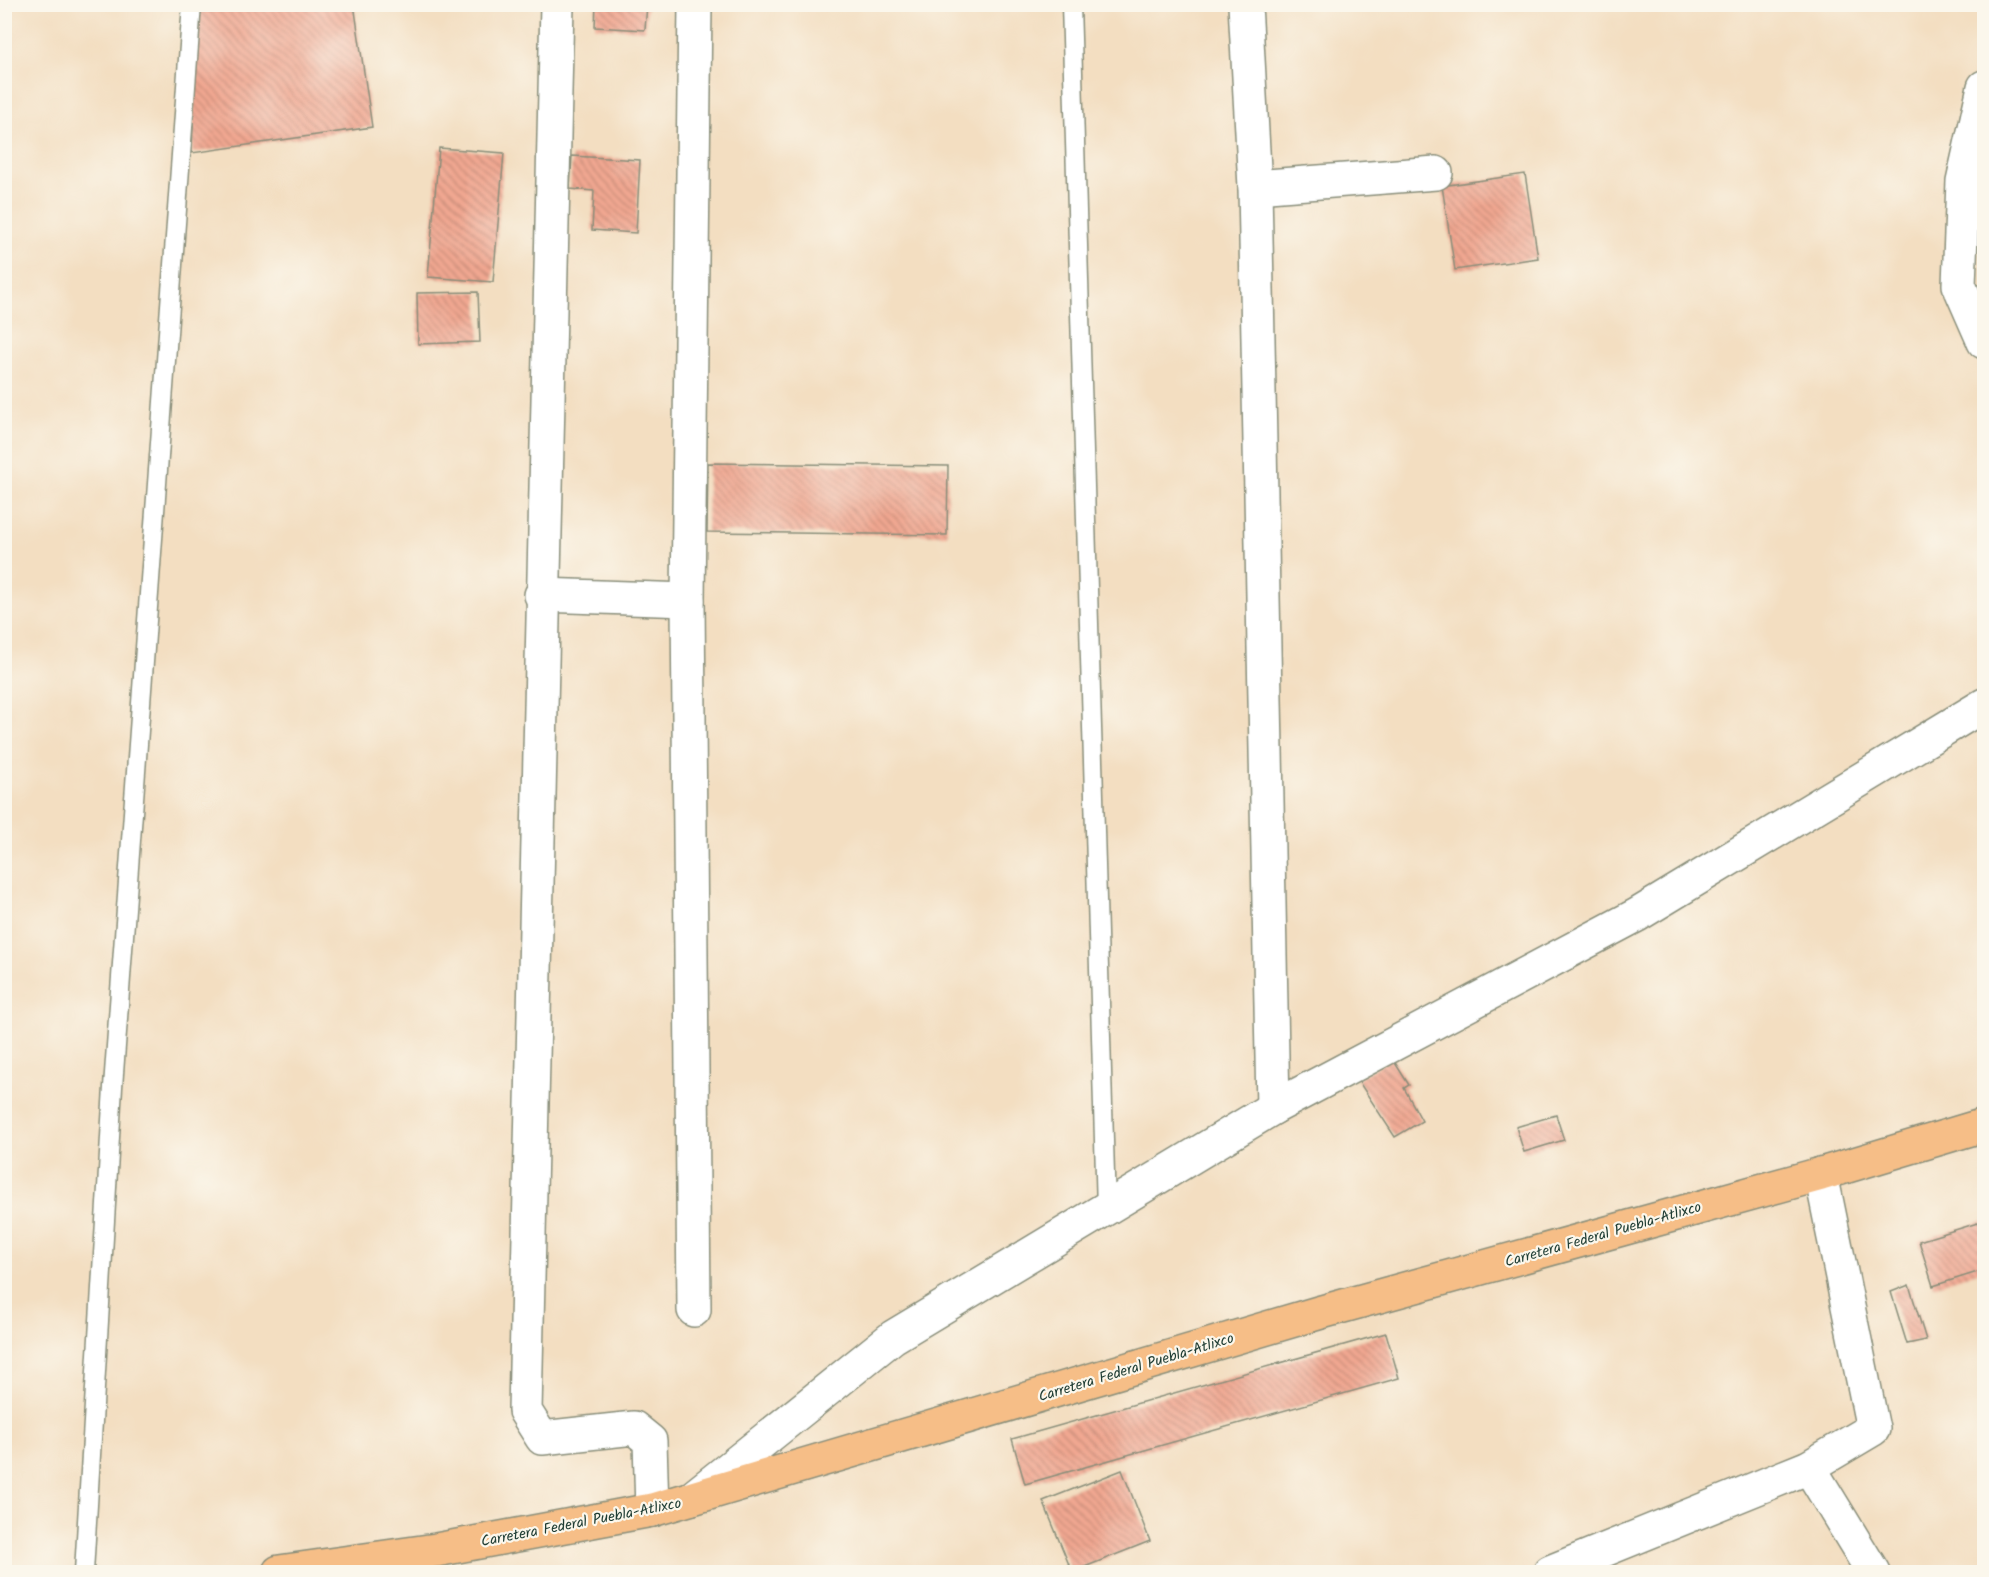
<svg xmlns="http://www.w3.org/2000/svg" width="1989" height="1577" font-family="Kalam,sans-serif">
<defs>
<pattern id="building-back-hatch" width="6" height="6" patternUnits="userSpaceOnUse" patternTransform="scale(1.5)"><rect width="6" height="6" fill="#f1a791"/><path d="M-1 5l2 2M0 0l6 6M5-1l2 2" fill="none" stroke="#c38977"/></pattern>
</defs>
<rect width="100%" height="100%" fill="#fbf7ec"/>
<filter id="ink" filterUnits="userSpaceOnUse"><feTurbulence type="fractalNoise" baseFrequency=".0167" numOctaves="2"/><feDisplacementMap in="SourceGraphic" scale="12" xChannelSelector="R" yChannelSelector="G"/><feConvolveMatrix kernelMatrix="1 2 1 2 8 2 1 2 1" color-interpolation-filters="sRGB"/></filter>
<filter id="wash" filterUnits="userSpaceOnUse"><feTurbulence type="fractalNoise" baseFrequency=".008" numOctaves="4" result="noise"/><feDisplacementMap in="SourceGraphic" scale="24" xChannelSelector="R" yChannelSelector="G"/><feGaussianBlur stdDeviation="1.35" result="paint"/><feColorMatrix in="noise" values="0 0 0 0 0 0 0 0 0 0 0 0 0 0 0 0 0 1.4 0 .05"/><feComposite in="paint" operator="in"/></filter>
<g filter="url(#wash)">
<rect width="100%" height="100%" fill="#f3dec1"/>
<g id="blocks">
<!-- building -->
<g fill="url(#building-back-hatch)">
<path d="M197,4H354L372,127L192,153Z"/>
<path d="M596,4H647L645,30L595,27Z"/>
<path d="M439,148L504,153L493,282L428,277Z"/>
<path d="M572,156L640,160L636,233L592,230L594,191L570,189Z"/>
<path d="M1525,174L1538,258L1455,270L1442,186Z"/>
<path d="M478,292L480,342L418,344L417,293Z"/>
<path d="M708,463L948,466L947,535L707,532Z"/>
<path d="M1392,1058L1409,1085L1404,1088L1422,1121L1395,1137L1357,1079Z"/>
<path d="M1556,1115L1564,1140L1524,1152L1516,1127Z"/>
<path d="M1984,1221V1270L1933,1286L1919,1241Z"/>
<path d="M1909,1285L1926,1340L1907,1344L1891,1292Z"/>
<path d="M1386,1333L1399,1378L1025,1484L1012,1439Z"/>
<path d="M1122,1470L1150,1541L1072,1572L1043,1501Z"/>
</g>
</g>
</g>
<g filter="url(#ink)">
<use href="#blocks" fill-opacity="0" stroke="#898e7a" stroke-width="1.5"/>
<g fill="none" stroke-linecap="round" stroke-linejoin="round">
<defs>
<g id="service">
<path d="M1071,4L1106,1209"/>
<path d="M84,1572L113,1087L192,4"/>
</g>
<g id="minor">
<path d="M557,4L525,1411L542,1438L634,1428L650,1441L652,1510"/>
<path d="M1245,4L1255,187L1273,1108"/>
<path d="M1984,87L1963,181L1959,285L1984,342"/>
<path d="M1255,187L1436,173"/>
<path d="M541,595L688,600"/>
<path d="M694,1310L688,600L695,4"/>
<path d="M1809,1467L1873,1572"/>
<path d="M692,1498L893,1337L1273,1108L1637,915L1984,705"/>
<path d="M1550,1572L1809,1467L1873,1429L1821,1174"/>
</g>
<path id="primary" d="M279,1572L436,1550L652,1510L1318,1313L1821,1174L1984,1125"/>
</defs>
<!-- service casing -->
<use href="#service" stroke="#898e7a" stroke-width="21"/>
<!-- minor casing -->
<use href="#minor" stroke="#898e7a" stroke-width="36"/>
<!-- primary casing -->
<use href="#primary" stroke="#898e7a" stroke-width="36"/>
<!-- service -->
<use href="#service" stroke="#fff" stroke-width="18"/>
<!-- minor -->
<use href="#minor" stroke="#fff" stroke-width="33"/>
<!-- primary -->
<use href="#primary" stroke="#f6be87" stroke-width="33"/>
</g>
</g>
<g text-anchor="middle" stroke-width="4.5" stroke-linejoin="round" paint-order="stroke">
<!-- street labels -->
<g font-size="15" fill="#1f3d34" stroke="#fbf7ec">
<text transform="translate(1603 1234) rotate(-16)" y="5">Carretera Federal Puebla-Atlixco</text>
<text transform="translate(1136 1367) rotate(-17)" y="5">Carretera Federal Puebla-Atlixco</text>
<text transform="translate(581 1522) rotate(-11)" y="5">Carretera Federal Puebla-Atlixco</text>
</g>
</g>
<!-- margin -->
<rect width="1989" height="1577" fill="none" stroke="#fbf7ec" stroke-width="24"/>
</svg>
